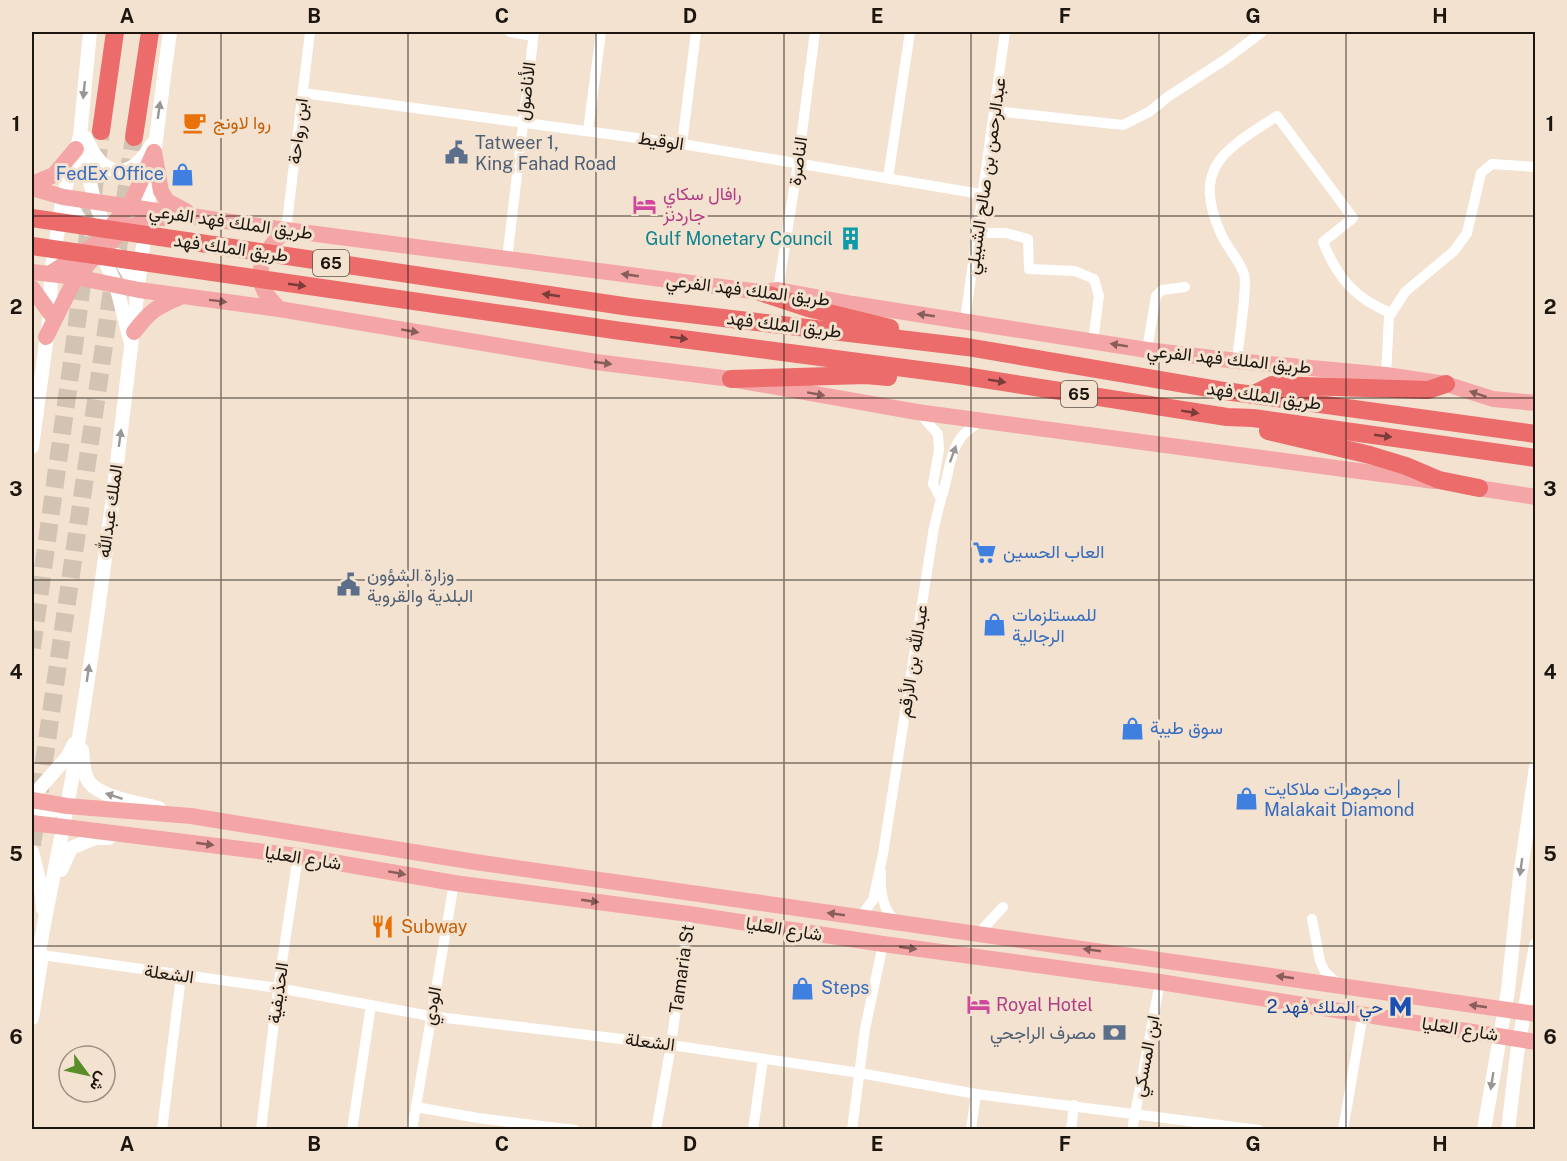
<svg xmlns="http://www.w3.org/2000/svg" width="1567" height="1161" font-family="'Public Sans',Vazirmatn,sans-serif">
<rect width="100%" height="100%" fill="#f3e2cf"/>
<g fill="none" stroke-linecap="round" stroke-linejoin="round">
<!-- highway-tunnel -->
<g stroke="#d3c3b2" stroke-width="18" stroke-dasharray="18 9" stroke-linecap="butt">
<path d="M32,648L74,347L101,131"/>
<path d="M32,845L134,137"/>
</g>
<!-- street -->
<g stroke="#fff" stroke-width="10">
<path d="M510,32L533,36"/>
<path d="M303,93L682,144L981,194"/>
<path d="M995,111L1123,125L1149,112L1169,96L1226,59L1262,32"/>
<path d="M588,131L601,32"/>
<path d="M682,144L696,32"/>
<path d="M888,178L910,32"/>
<path d="M286,230L310,32"/>
<path d="M978,233H1006L1028,239L1029,269L1075,271L1094,279L1099,296L1093,341"/>
<path d="M507,259L534,32"/>
<path d="M778,290L798,163L815,32"/>
<path d="M965,320L1005,32"/>
<path d="M1147,350L1156,296L1162,290L1185,287"/>
<path d="M1237,361C1238,345 1248,286 1244,274C1239,259 1227,248 1221,234C1191,166 1225,150 1277,116L1353,218L1323,242C1337,277 1355,299 1391,313"/>
<path d="M1386,375L1389,317L1405,292L1454,251L1467,233L1481,173L1492,164L1536,167"/>
<path d="M941,499C949,478 948,453 963,435C968,429 976,425 982,420"/>
<path d="M881,872C880,889 882,913 898,922"/>
<path d="M860,917L873,900L883,854L934,527L941,499L933,484L939,450L938,434L920,414"/>
<path d="M1312,919L1320,961L1325,972L1339,985"/>
<path d="M978,934L1003,907"/>
<path d="M42,955L278,988L430,1016L671,1045L860,1073L976,1094L1259,1130"/>
<path d="M416,1107L478,1118L575,1130"/>
<path d="M162,1130L181,976"/>
<path d="M261,1130L278,988L298,856"/>
<path d="M352,1130L371,1005"/>
<path d="M412,1130L454,883"/>
<path d="M656,1130L671,1045L689,914"/>
<path d="M753,1130L763,1059"/>
<path d="M852,1130L865,1029L883,944"/>
<path d="M971,1130L976,1094"/>
<path d="M1071,1130L1074,1105"/>
<path d="M1132,1130L1160,982"/>
<path d="M1343,1130L1363,1014"/>
</g>
<!-- secondary -->
<g stroke="#fff" stroke-width="14">
<path d="M80,138L94,200L108,234"/>
<path d="M86,138C103,178 129,183 152,144"/>
<path d="M63,197L87,229"/>
<path d="M100,250L116,285L130,340"/>
<path d="M117,255L139,290"/>
<path d="M32,447L50,313L51,273L63,197L80,136L90,32"/>
<path d="M82,750C83,760 83,773 89,782C101,798 140,803 159,808"/>
<path d="M32,797L68,756L74,744"/>
<path d="M32,817L67,806"/>
<path d="M32,852L41,888L43,909"/>
<path d="M61,870L71,848L95,838H109"/>
<path d="M32,1018L42,955L39,952C52,878 69,805 80,731C117,499 138,264 170,32"/>
<path d="M1484,1130L1508,990L1520,876L1536,767"/>
<path d="M1508,1130L1517,1054L1536,945"/>
</g>
<!-- primary -->
<g stroke="#f4a6a6" stroke-width="16">
<path d="M154,152L161,191L167,201L186,211"/>
<path d="M32,184L54,175L76,149"/>
<path d="M32,188L63,197L286,230L760,292L778,290L853,304L1147,350L1237,361L1386,375L1446,384L1493,399L1536,403"/>
<path d="M32,272L76,277L139,290L279,309L596,362L731,379L917,412L1434,481"/>
<path d="M51,273L97,243L131,203L154,152"/>
<path d="M32,288L50,313"/>
<path d="M279,309C274,303 267,297 264,290C253,268 270,244 286,230"/>
<path d="M134,332C150,311 156,307 180,297"/>
<path d="M46,337L76,277L98,253L124,230L151,218H166"/>
<path d="M1465,486L1536,497"/>
<path d="M32,800L67,806L191,816L475,862L1536,1014"/>
<path d="M32,823L298,856L454,883L689,914L883,944L1160,982L1536,1042"/>
</g>
<!-- highway -->
<g stroke="#ec6b6b" stroke-width="18">
<path d="M101,131L115,32"/>
<path d="M134,137L150,32"/>
<path d="M32,218L630,307L967,347L1225,391L1536,434"/>
<path d="M32,246L621,331L958,375L1227,417L1253,418L1536,458"/>
<path d="M760,292L808,308L890,328"/>
<path d="M731,379L866,375L888,377"/>
<path d="M1254,394L1272,385L1428,390L1446,384"/>
<path d="M1268,431L1370,455L1406,466L1439,480L1479,488"/>
</g>
</g>
<!-- one-way arrows -->
<defs><path id="oneway-solid" d="M-6-.8H1V-3.2L6.5 0L1 3.2V.8H-6Z" transform="scale(1.5)"/></defs>
<g fill="#999693">
<use href="#oneway-solid" transform="translate(84 90) rotate(96)"/>
<use href="#oneway-solid" transform="translate(159 110) rotate(-82)"/>
<use href="#oneway-solid" transform="translate(120 438) rotate(-82)"/>
<use href="#oneway-solid" transform="translate(953 454) rotate(-70)"/>
<use href="#oneway-solid" transform="translate(88 673) rotate(-82)"/>
<use href="#oneway-solid" transform="translate(114 796) rotate(-162)"/>
<use href="#oneway-solid" transform="translate(1521 867) rotate(98)"/>
<use href="#oneway-solid" transform="translate(1492 1081) rotate(99)"/>
</g>
<g fill="#885e5a">
<use href="#oneway-solid" transform="translate(630 275) rotate(-172)"/>
<use href="#oneway-solid" transform="translate(218 301) rotate(7)"/>
<use href="#oneway-solid" transform="translate(926 315) rotate(-172)"/>
<use href="#oneway-solid" transform="translate(410 331) rotate(10)"/>
<use href="#oneway-solid" transform="translate(1119 345) rotate(-171)"/>
<use href="#oneway-solid" transform="translate(603 363) rotate(8)"/>
<use href="#oneway-solid" transform="translate(816 394) rotate(10)"/>
<use href="#oneway-solid" transform="translate(1478 394) rotate(-162)"/>
<use href="#oneway-solid" transform="translate(205 844) rotate(8)"/>
<use href="#oneway-solid" transform="translate(397 873) rotate(10)"/>
<use href="#oneway-solid" transform="translate(590 901) rotate(8)"/>
<use href="#oneway-solid" transform="translate(836 914) rotate(-172)"/>
<use href="#oneway-solid" transform="translate(908 948) rotate(8)"/>
<use href="#oneway-solid" transform="translate(1092 950) rotate(-172)"/>
<use href="#oneway-solid" transform="translate(1285 977) rotate(-172)"/>
<use href="#oneway-solid" transform="translate(1478 1006) rotate(-172)"/>
</g>
<g fill="#7a3c38">
<use href="#oneway-solid" transform="translate(297 285) rotate(8)"/>
<use href="#oneway-solid" transform="translate(551 295) rotate(-172)"/>
<use href="#oneway-solid" transform="translate(679 338) rotate(7)"/>
<use href="#oneway-solid" transform="translate(997 381) rotate(9)"/>
<use href="#oneway-solid" transform="translate(1190 412) rotate(9)"/>
<use href="#oneway-solid" transform="translate(1383 436) rotate(8)"/>
</g>
<!-- grid -->
<path fill="none" stroke="#1c160f" stroke-width="1.5" stroke-opacity="0.55" d="M221,32V1130M408,32V1130M596,32V1130M784,32V1130M971,32V1130M1159,32V1130M1346,32V1130M32,216H1536M32,398H1536M32,580H1536M32,763H1536M32,946H1536"/>
<!-- icons -->
<defs>
<symbol id="cafe-bare" viewBox="-9 -9 18 18"><path d="M-5.5-4.5H6V0H3Q3 3.5 0 3.5H-2.5Q-5.5 3.5-5.5 0ZM3-3.2v2h1.7v-2ZM-6 4.5H4V6H-6Z" fill="#e8710a" stroke="#f3e2cf" stroke-width="2.5" paint-order="stroke"/></symbol>
<symbol id="civic-bare" viewBox="-9 -9 18 18"><path d="M-.6-6.5H3V-4.5H.6V-3L4-1V1h2V6H-6V1h2V-1L-.6-3ZM-1.2 2.5V6h2.4V2.5Z" fill="#5c6f8a" stroke="#f3e2cf" stroke-width="2.5" paint-order="stroke"/></symbol>
<symbol id="shop-bare" viewBox="-9 -9 18 18"><path d="M-5-2.5h2.3a2.7 3.5 0 0 1 5.4 0H5L5.5 6h-11ZM-1.5-2.5h3a1.5 2.3 0 0 0-3 0Z" fill="#3f7fe0" stroke="#f3e2cf" stroke-width="2.5" paint-order="stroke"/></symbol>
<symbol id="hotel-bare" viewBox="-9 -9 18 18"><path d="M-6-4.5h1.5V1H6V5H4.5V3h-9V5H-6ZM-4 0a1.8 1.8 0 1 1 3.6 0ZM.5 0V-2.5h3Q6-2.5 6 0Z" fill="#d1479c" stroke="#f3e2cf" stroke-width="2.5" paint-order="stroke"/></symbol>
<symbol id="building-bare" viewBox="-9 -9 18 18"><path d="M-4-6H4V6H1V3H-1V6H-4ZM-2.5-4.3h1.7v1.8h-1.7ZM.8-4.3h1.7v1.8H.8ZM-2.5-1h1.7V.8h-1.7ZM.8-1h1.7V.8H.8Z" fill="#0f9aa8" stroke="#f3e2cf" stroke-width="2.5" paint-order="stroke"/></symbol>
<symbol id="supermarket-bare" viewBox="-9 -9 18 18"><path d="M-6-5.5h2.5l.6 2H6L4.5 2H-2.5L-4.4-4H-6ZM-1.5 3.2a1.3 1.3 0 1 0 .1 0ZM3 3.2a1.3 1.3 0 1 0 .1 0Z" fill="#3f7fe0" stroke="#f3e2cf" stroke-width="2.5" paint-order="stroke"/></symbol>
<symbol id="restaurant-bare" viewBox="-9 -9 18 18"><path d="M-5-6h1v4h1v-4h1v4h1v-4h1v5L-1.5 .5V6h-2V.5L-5-1ZM5-6V6H3V1.5H1.5Q1.5-4 5-6Z" fill="#e8710a" stroke="#f3e2cf" stroke-width="2.5" paint-order="stroke"/></symbol>
<symbol id="metro-bare" viewBox="-9 -9 18 18"><path d="M-5.5 5V-5H-3L0 0L3-5H5.5V5H3V-.5L0 4L-3-.5V5Z" fill="#1a4fb4" stroke="#f3e2cf" stroke-width="2.5" paint-order="stroke"/></symbol>
<symbol id="bank-bare" viewBox="-9 -9 18 18"><path d="M-6-4H6V4H-6ZM0-2.3a2.3 2.3 0 1 0 0 4.6a2.3 2.3 0 1 0 0-4.6Z" fill="#5c6f8a" stroke="#f3e2cf" stroke-width="2.5" paint-order="stroke"/></symbol>
</defs>
<g fill-rule="evenodd">
<use href="#cafe-bare" x="178" y="106" width="33" height="33"/>
<use href="#civic-bare" x="440" y="136" width="33" height="33"/>
<use href="#shop-bare" x="166" y="158" width="33" height="33"/>
<use href="#hotel-bare" x="628" y="188" width="33" height="33"/>
<use href="#building-bare" x="834" y="222" width="33" height="33"/>
<use href="#supermarket-bare" x="968" y="536" width="33" height="33"/>
<use href="#civic-bare" x="332" y="568" width="33" height="33"/>
<use href="#shop-bare" x="978" y="608" width="33" height="33"/>
<use href="#shop-bare" x="1116" y="712" width="33" height="33"/>
<use href="#shop-bare" x="1230" y="782" width="33" height="33"/>
<use href="#restaurant-bare" x="366" y="910" width="33" height="33"/>
<use href="#shop-bare" x="786" y="972" width="33" height="33"/>
<use href="#hotel-bare" x="962" y="988" width="33" height="33"/>
<use href="#metro-bare" x="1384" y="990" width="33" height="33"/>
<use href="#bank-bare" x="1098" y="1016" width="33" height="33"/>
</g>
<g text-anchor="middle" stroke-width="6" stroke-linejoin="round" paint-order="stroke">
<!-- shield labels -->
<g fill="#f3e2cf" stroke="#5c5349" stroke-width="1.5">
<rect x="313" y="250" width="36" height="26" rx="4.5"/>
<rect x="1061" y="381" width="36" height="26" rx="4.5"/>
</g>
<g font-size="16" font-weight="bold" fill="#1c160f">
<text x="331" y="269">65</text>
<text x="1079" y="400">65</text>
</g>
<!-- street labels -->
<g font-size="18" fill="#1c160f" stroke="#f3e2cf">
<text transform="translate(526 91) rotate(-83)" y="6">الأناضول</text>
<text transform="translate(298 131) rotate(-83)" y="6">ابن رواحة</text>
<text transform="translate(661 141) rotate(8)" y="6">الوقيط</text>
<text transform="translate(798 161) rotate(-82)" y="6">الناصرة</text>
<text transform="translate(986 176) rotate(-82)" y="6">عبدالرحمن بن صالح الشبيلي</text>
<text transform="translate(231 222) rotate(8)" y="6">طريق الملك فهد الفرعي</text>
<text transform="translate(231 248) rotate(8)" y="6">طريق الملك فهد</text>
<text transform="translate(748 290) rotate(7)" y="6">طريق الملك فهد الفرعي</text>
<text transform="translate(784 325) rotate(7)" y="6">طريق الملك فهد</text>
<text transform="translate(1229 359) rotate(6)" y="6">طريق الملك فهد الفرعي</text>
<text transform="translate(1264 396) rotate(8)" y="6">طريق الملك فهد</text>
<text transform="translate(110 511) rotate(-82)" y="6">الملك عبدالله</text>
<text transform="translate(913 661) rotate(-81)" y="6">عبدالله بن الأرقم</text>
<text transform="translate(303 858) rotate(9)" y="6">شارع العليا</text>
<text transform="translate(784 929) rotate(9)" y="6">شارع العليا</text>
<text transform="translate(682 969) rotate(-82)" y="6">Tamaria St</text>
<text transform="translate(169 974) rotate(8)" y="6">الشعلة</text>
<text transform="translate(278 993) rotate(-82)" y="6">الحذيفية</text>
<text transform="translate(432 1006) rotate(-80)" y="6">الودي</text>
<text transform="translate(1460 1029) rotate(9)" y="6">شارع العليا</text>
<text transform="translate(650 1042) rotate(7)" y="6">الشعلة</text>
<text transform="translate(1146 1056) rotate(-79)" y="6">ابن المسكي</text>
</g>
<!-- food labels -->
<g font-size="18" fill="#c56008" stroke="#f3e2cf" text-anchor="start">
<text x="213" y="129">روا لاونج</text>
<text x="401" y="933">Subway</text>
</g>
<!-- service labels -->
<g font-size="18" fill="#4e5e75" stroke="#f3e2cf" text-anchor="start">
<text x="475" y="149">Tatweer 1,<tspan x="475" dy="21">King Fahad Road</tspan></text>
<text x="367" y="581">وزارة الشؤون<tspan x="367" dy="21">البلدية والقروية</tspan></text>
<text x="1096" y="1039" text-anchor="end">مصرف الراجحي</text>
</g>
<!-- shop labels -->
<g font-size="18" fill="#366cbe" stroke="#f3e2cf" text-anchor="start">
<text x="164" y="180" text-anchor="end">FedEx Office</text>
<text x="1003" y="558">العاب الحسين</text>
<text x="1012" y="621">للمستلزمات<tspan x="1012" dy="21">الرجالية</tspan></text>
<text x="1150" y="734">سوق طيبة</text>
<text x="1264" y="795">مجوهرات ملاكايت |<tspan x="1264" dy="21">Malakait Diamond</tspan></text>
<text x="821" y="994">Steps</text>
</g>
<!-- hotel labels -->
<g font-size="18" fill="#b23c85" stroke="#f3e2cf" text-anchor="start">
<text x="663" y="200">رافال سكاي<tspan x="663" dy="21">جاردنز</tspan></text>
<text x="996" y="1011">Royal Hotel</text>
</g>
<!-- culture labels -->
<g font-size="18" fill="#0d838f" stroke="#f3e2cf" text-anchor="end">
<text x="833" y="245">Gulf Monetary Council</text>
</g>
<!-- transit labels -->
<g font-size="18" fill="#164399" stroke="#f3e2cf" text-anchor="end">
<text x="1383" y="1013">حي الملك فهد 2</text>
</g>
</g>
<!-- border -->
<rect width="1567" height="1161" fill="none" stroke="#f3e2cf" stroke-width="66"/>
<!-- north arrow -->
<g transform="translate(87 1074) rotate(123)"><circle r="28" fill="#f3e2cf" stroke="#9d9082" stroke-width="1.5"/>
<path d="M0-4.5L10 22L0 15L-10 22Z" fill="#588d27"/>
<text y="-9" font-size="16" font-weight="bold" text-anchor="middle" fill="#1c160f">ش</text>
</g>
<rect x="33" y="33" width="1501" height="1095" fill="none" stroke="#1c160f" stroke-width="2"/>
<g font-size="20" text-anchor="middle" font-weight="bold" fill="#1c160f">
<text x="127" y="23">A</text>
<text x="314" y="23">B</text>
<text x="502" y="23">C</text>
<text x="690" y="23">D</text>
<text x="877" y="23">E</text>
<text x="1065" y="23">F</text>
<text x="1253" y="23">G</text>
<text x="1440" y="23">H</text>
<text x="16" y="131">1</text>
<text x="1550" y="131">1</text>
<text x="16" y="314">2</text>
<text x="1550" y="314">2</text>
<text x="16" y="496">3</text>
<text x="1550" y="496">3</text>
<text x="16" y="679">4</text>
<text x="1550" y="679">4</text>
<text x="16" y="861">5</text>
<text x="1550" y="861">5</text>
<text x="16" y="1044">6</text>
<text x="1550" y="1044">6</text>
<text x="127" y="1151">A</text>
<text x="314" y="1151">B</text>
<text x="502" y="1151">C</text>
<text x="690" y="1151">D</text>
<text x="877" y="1151">E</text>
<text x="1065" y="1151">F</text>
<text x="1253" y="1151">G</text>
<text x="1440" y="1151">H</text>
</g>
</svg>
